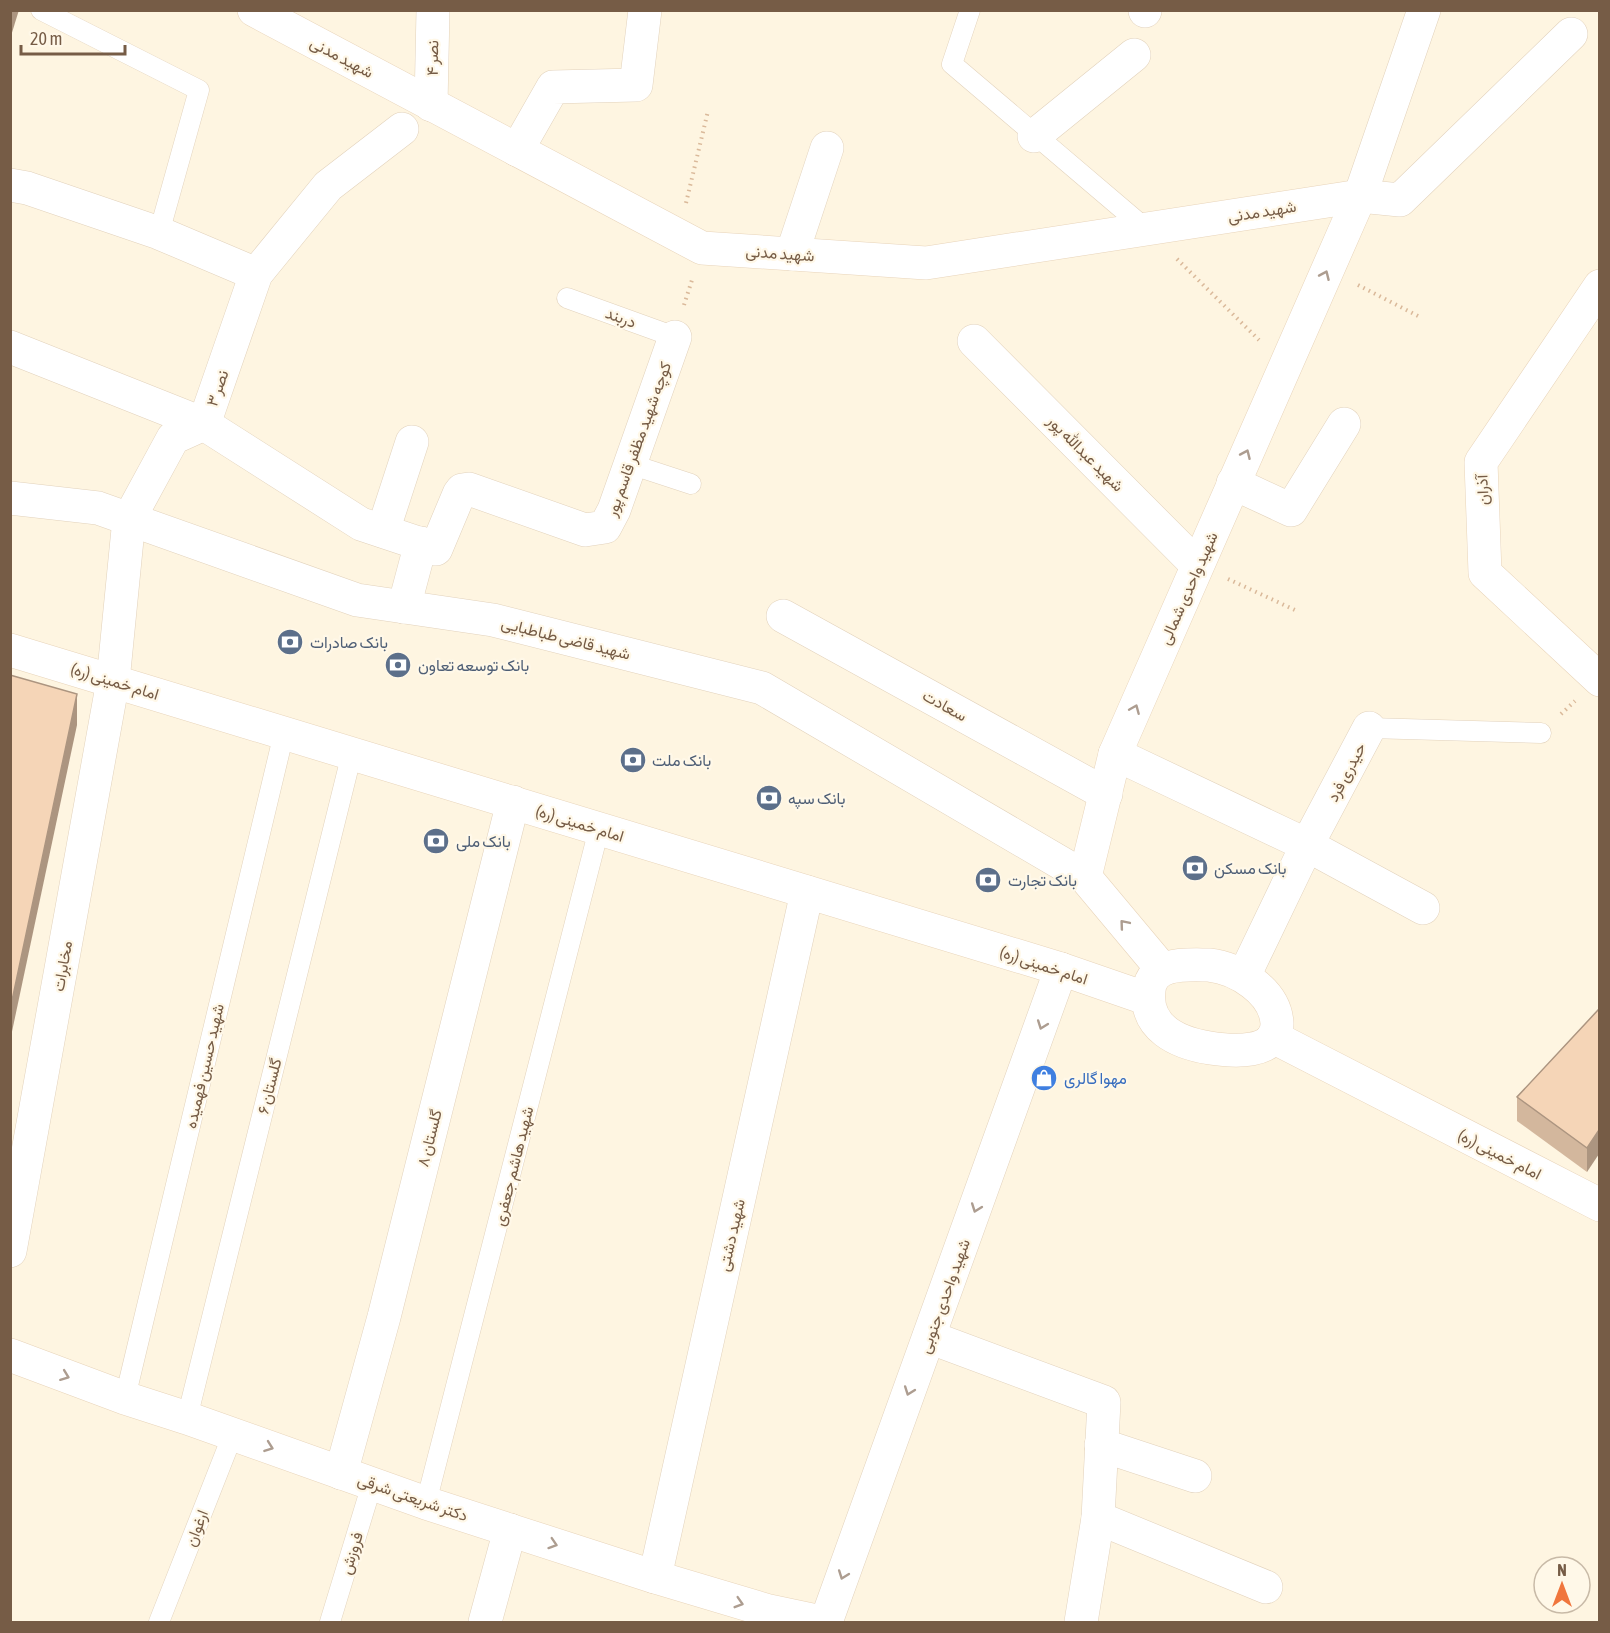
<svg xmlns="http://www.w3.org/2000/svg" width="1610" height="1633" font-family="'Asap Condensed',Vazirmatn,sans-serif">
<rect width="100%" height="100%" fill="#fef5e1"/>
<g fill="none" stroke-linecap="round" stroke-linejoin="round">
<defs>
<g id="lane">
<path d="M41,10L199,90L159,233"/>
<path d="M970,10L952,64L1146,229"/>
<path d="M567,298L675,337"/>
<path d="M630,464L691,484"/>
<path d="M1369,728L1541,733"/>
<path d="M125,1398L284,733"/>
<path d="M187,1418L352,753"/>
<path d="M426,1503L599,829"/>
<path d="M159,1622L233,1434"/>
<path d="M330,1622L372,1484"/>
</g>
<g id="street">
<path d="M1424,10L1360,196L1400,200L1571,34"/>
<path d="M1145,11V10"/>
<path d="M431,105L433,10"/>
<path d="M1034,136L1134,55"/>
<path d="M517,150L553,87L636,85L645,10"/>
<path d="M10,185L27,188L159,233L256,274"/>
<path d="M792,254L827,148"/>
<path d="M974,341L1197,565"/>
<path d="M10,347L204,424L361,524L436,549L459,494L462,490L469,489L585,530L605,527L614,510L675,337"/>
<path d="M1233,483L1291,510L1344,424"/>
<path d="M10,498L98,508L357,600L493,620L762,688L1085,877"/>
<path d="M383,531L412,442"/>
<path d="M404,607L421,543"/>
<path d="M783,616L1106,794"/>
<path d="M1115,754L1307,845L1423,908"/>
<path d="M1244,976L1307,845L1369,728"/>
<path d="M10,1251L113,681L129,519L173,438L204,424L256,274L328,186L402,129"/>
<path d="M929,1337L1104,1402L1098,1518L1081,1622"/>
<path d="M1101,1445L1195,1476"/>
<path d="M341,1473L384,1317L513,802"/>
<path d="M1098,1518L1266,1587"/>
<path d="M655,1577L807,892"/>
<path d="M485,1622L510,1530"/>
<path d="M826,1622L1061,969"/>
</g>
<g id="secondary">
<path d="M254,10L702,248L926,263L1360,196"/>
<path d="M1600,286L1481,462L1485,573L1600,680"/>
<path d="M10,650L1061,969L1148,999"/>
<path d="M1209,965C1237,968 1275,991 1277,1023C1278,1056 1230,1051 1210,1048C1178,1043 1144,1028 1149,990C1152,961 1188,965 1209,965Z"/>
<path d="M1162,969L1085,877L1115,754L1360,196"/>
<path d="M1273,1037L1600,1205"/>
<path d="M10,1355L125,1398L187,1418L426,1503L655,1577L769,1611L821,1622"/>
</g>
</defs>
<!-- lane casing -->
<use href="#lane" stroke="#e2d2bc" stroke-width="21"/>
<!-- street casing -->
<use href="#street" stroke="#e2d2bc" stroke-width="34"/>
<!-- secondary casing -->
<use href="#secondary" stroke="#e8d4ba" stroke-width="34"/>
<!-- path -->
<g stroke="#dab99a" stroke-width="4" stroke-dasharray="1.5 4.5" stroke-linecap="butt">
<path d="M686,203L708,111"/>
<path d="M1177,259L1259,340"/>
<path d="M1358,285L1420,317"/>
<path d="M684,305L692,280"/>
<path d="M1228,579L1295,610"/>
<path d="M1561,714L1575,701"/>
</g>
<!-- lane -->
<use href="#lane" stroke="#fff" stroke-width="20"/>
<!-- street -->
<use href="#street" stroke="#fff" stroke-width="33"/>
<!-- secondary -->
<use href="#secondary" stroke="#fff" stroke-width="33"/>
</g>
<!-- wall -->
<path fill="#d3b79d" d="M1599,1009L1587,1172L1517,1121V1097Z"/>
<!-- shaded-wall -->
<g fill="#ac9580">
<path d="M10,10H19L10,39Z"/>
<path d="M77,694V725L10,1041V1010Z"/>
<path d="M1599,1130V1154L1587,1172V1148Z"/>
</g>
<!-- building -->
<g fill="#f5d5b7" stroke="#ac9580" stroke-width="1.5">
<path d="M10,675L77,694L10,1010Z"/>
<path d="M1599,1009V1130L1587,1148L1517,1097Z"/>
</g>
<!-- one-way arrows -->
<defs><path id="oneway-chevron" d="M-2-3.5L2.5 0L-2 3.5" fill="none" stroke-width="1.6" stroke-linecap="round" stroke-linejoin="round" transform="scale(1.5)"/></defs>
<g stroke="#ad9d90">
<use href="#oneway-chevron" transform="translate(1325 275) rotate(-66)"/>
<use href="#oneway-chevron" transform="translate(1246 454) rotate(-66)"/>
<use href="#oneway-chevron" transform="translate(1135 709) rotate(-67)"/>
<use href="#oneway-chevron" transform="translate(1124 924) rotate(-130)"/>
<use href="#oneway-chevron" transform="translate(1042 1025) rotate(110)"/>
<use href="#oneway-chevron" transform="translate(976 1208) rotate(110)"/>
<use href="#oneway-chevron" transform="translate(65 1376) rotate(21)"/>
<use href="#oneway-chevron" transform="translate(909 1391) rotate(110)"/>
<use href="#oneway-chevron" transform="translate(269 1447) rotate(20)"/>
<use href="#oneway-chevron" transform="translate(553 1544) rotate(18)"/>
<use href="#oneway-chevron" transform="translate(843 1575) rotate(110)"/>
<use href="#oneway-chevron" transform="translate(739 1603) rotate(17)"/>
</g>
<!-- icons -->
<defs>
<symbol id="bank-disc" viewBox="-11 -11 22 22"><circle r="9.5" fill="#5c6f8a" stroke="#fff8e8"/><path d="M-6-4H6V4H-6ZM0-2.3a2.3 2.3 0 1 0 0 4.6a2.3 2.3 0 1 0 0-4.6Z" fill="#fff"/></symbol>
<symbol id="shop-disc" viewBox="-11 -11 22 22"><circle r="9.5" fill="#3f7fe0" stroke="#fff8e8"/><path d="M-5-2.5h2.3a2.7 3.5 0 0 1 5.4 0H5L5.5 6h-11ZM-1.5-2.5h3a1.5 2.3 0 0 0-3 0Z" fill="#fff"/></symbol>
</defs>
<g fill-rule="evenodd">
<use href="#bank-disc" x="275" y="627" width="30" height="30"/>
<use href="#bank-disc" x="383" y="650" width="30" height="30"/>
<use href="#bank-disc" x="618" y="745" width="30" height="30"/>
<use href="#bank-disc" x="754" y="783" width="30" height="30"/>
<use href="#bank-disc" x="421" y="826" width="30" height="30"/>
<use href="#bank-disc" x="1180" y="853" width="30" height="30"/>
<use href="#bank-disc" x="973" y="865" width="30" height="30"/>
<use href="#shop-disc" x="1029" y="1063" width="30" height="30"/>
</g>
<g text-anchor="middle" stroke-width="4.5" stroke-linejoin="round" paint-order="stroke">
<!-- street labels -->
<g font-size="16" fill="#765c46" stroke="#fff8e8">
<text transform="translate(342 57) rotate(28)" y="6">شهيد مدنی</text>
<text transform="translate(432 58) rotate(-89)" y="6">نصر ۴</text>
<text transform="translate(1262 211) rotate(-9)" y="6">شهيد مدنی</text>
<text transform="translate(780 253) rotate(4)" y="6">شهيد مدنی</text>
<text transform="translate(621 317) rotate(20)" y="6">دربند</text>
<text transform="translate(217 388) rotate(-71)" y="6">نصر ۳</text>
<text transform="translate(638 439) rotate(-70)" y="6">کوچه شهید مظفر قاسم پور</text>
<text transform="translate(1086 453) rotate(45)" y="6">شهید عبدالله پور</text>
<text transform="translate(1482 490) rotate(-92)" y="6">آذران</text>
<text transform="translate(1188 588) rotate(-66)" y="6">شهید واحدی شمالی</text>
<text transform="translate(566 638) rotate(14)" y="6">شهید قاضی طباطبایی</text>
<text transform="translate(115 681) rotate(17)" y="6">امام خمینی (ره)</text>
<text transform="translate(945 705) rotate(29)" y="6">سعادت</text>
<text transform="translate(1346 772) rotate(-62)" y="6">حیدری فرد</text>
<text transform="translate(580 823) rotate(17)" y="6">امام خمینی (ره)</text>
<text transform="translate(1044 965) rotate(18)" y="6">امام خمینی (ره)</text>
<text transform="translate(62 966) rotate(-80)" y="6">مخابرات</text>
<text transform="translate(204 1066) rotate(-77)" y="6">شهيد حسین فهمیده</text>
<text transform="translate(269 1086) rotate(-76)" y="6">گلستان ۶</text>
<text transform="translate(429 1138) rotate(-76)" y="6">گلستان ۸</text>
<text transform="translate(1500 1154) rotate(27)" y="6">امام خمینی (ره)</text>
<text transform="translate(513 1166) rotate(-76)" y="6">شهيد هاشم جعفری</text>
<text transform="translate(731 1235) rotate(-77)" y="6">شهید دشتی</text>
<text transform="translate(944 1296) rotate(-70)" y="6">شهید واحدی جنوبی</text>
<text transform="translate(413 1497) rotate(19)" y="6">دکتر شریعتی شرقی</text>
<text transform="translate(196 1528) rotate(-69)" y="6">ارغوان</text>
<text transform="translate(351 1553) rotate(-73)" y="6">فروزش</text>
</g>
<!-- service labels -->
<g font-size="16" fill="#4e5e75" stroke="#fff8e8" text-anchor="start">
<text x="310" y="648">بانک صادرات</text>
<text x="418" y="671">بانک توسعه تعاون</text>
<text x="652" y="766">بانک ملت</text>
<text x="788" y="804">بانک سپه</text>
<text x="456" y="847">بانک ملی</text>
<text x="1214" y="874">بانک مسکن</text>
<text x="1008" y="886">بانک تجارت</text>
</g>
<!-- shop labels -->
<g font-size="16" fill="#366cbe" stroke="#fff8e8" text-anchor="start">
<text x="1064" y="1084">مهوا گالری</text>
</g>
</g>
<!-- border -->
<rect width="1610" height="1633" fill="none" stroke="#765c46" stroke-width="24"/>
<!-- north arrow -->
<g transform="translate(1562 1585)"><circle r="28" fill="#fff8e8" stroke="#c8baa7" stroke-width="1.5"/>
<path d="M0-4.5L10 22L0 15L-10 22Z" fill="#f0763d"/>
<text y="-9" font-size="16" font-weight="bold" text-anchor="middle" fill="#765c46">N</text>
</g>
<!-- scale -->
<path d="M21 45v9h104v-9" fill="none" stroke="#765c46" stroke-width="3"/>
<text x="30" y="45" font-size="18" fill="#765c46" stroke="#fff8e8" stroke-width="4.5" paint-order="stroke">20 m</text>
</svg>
